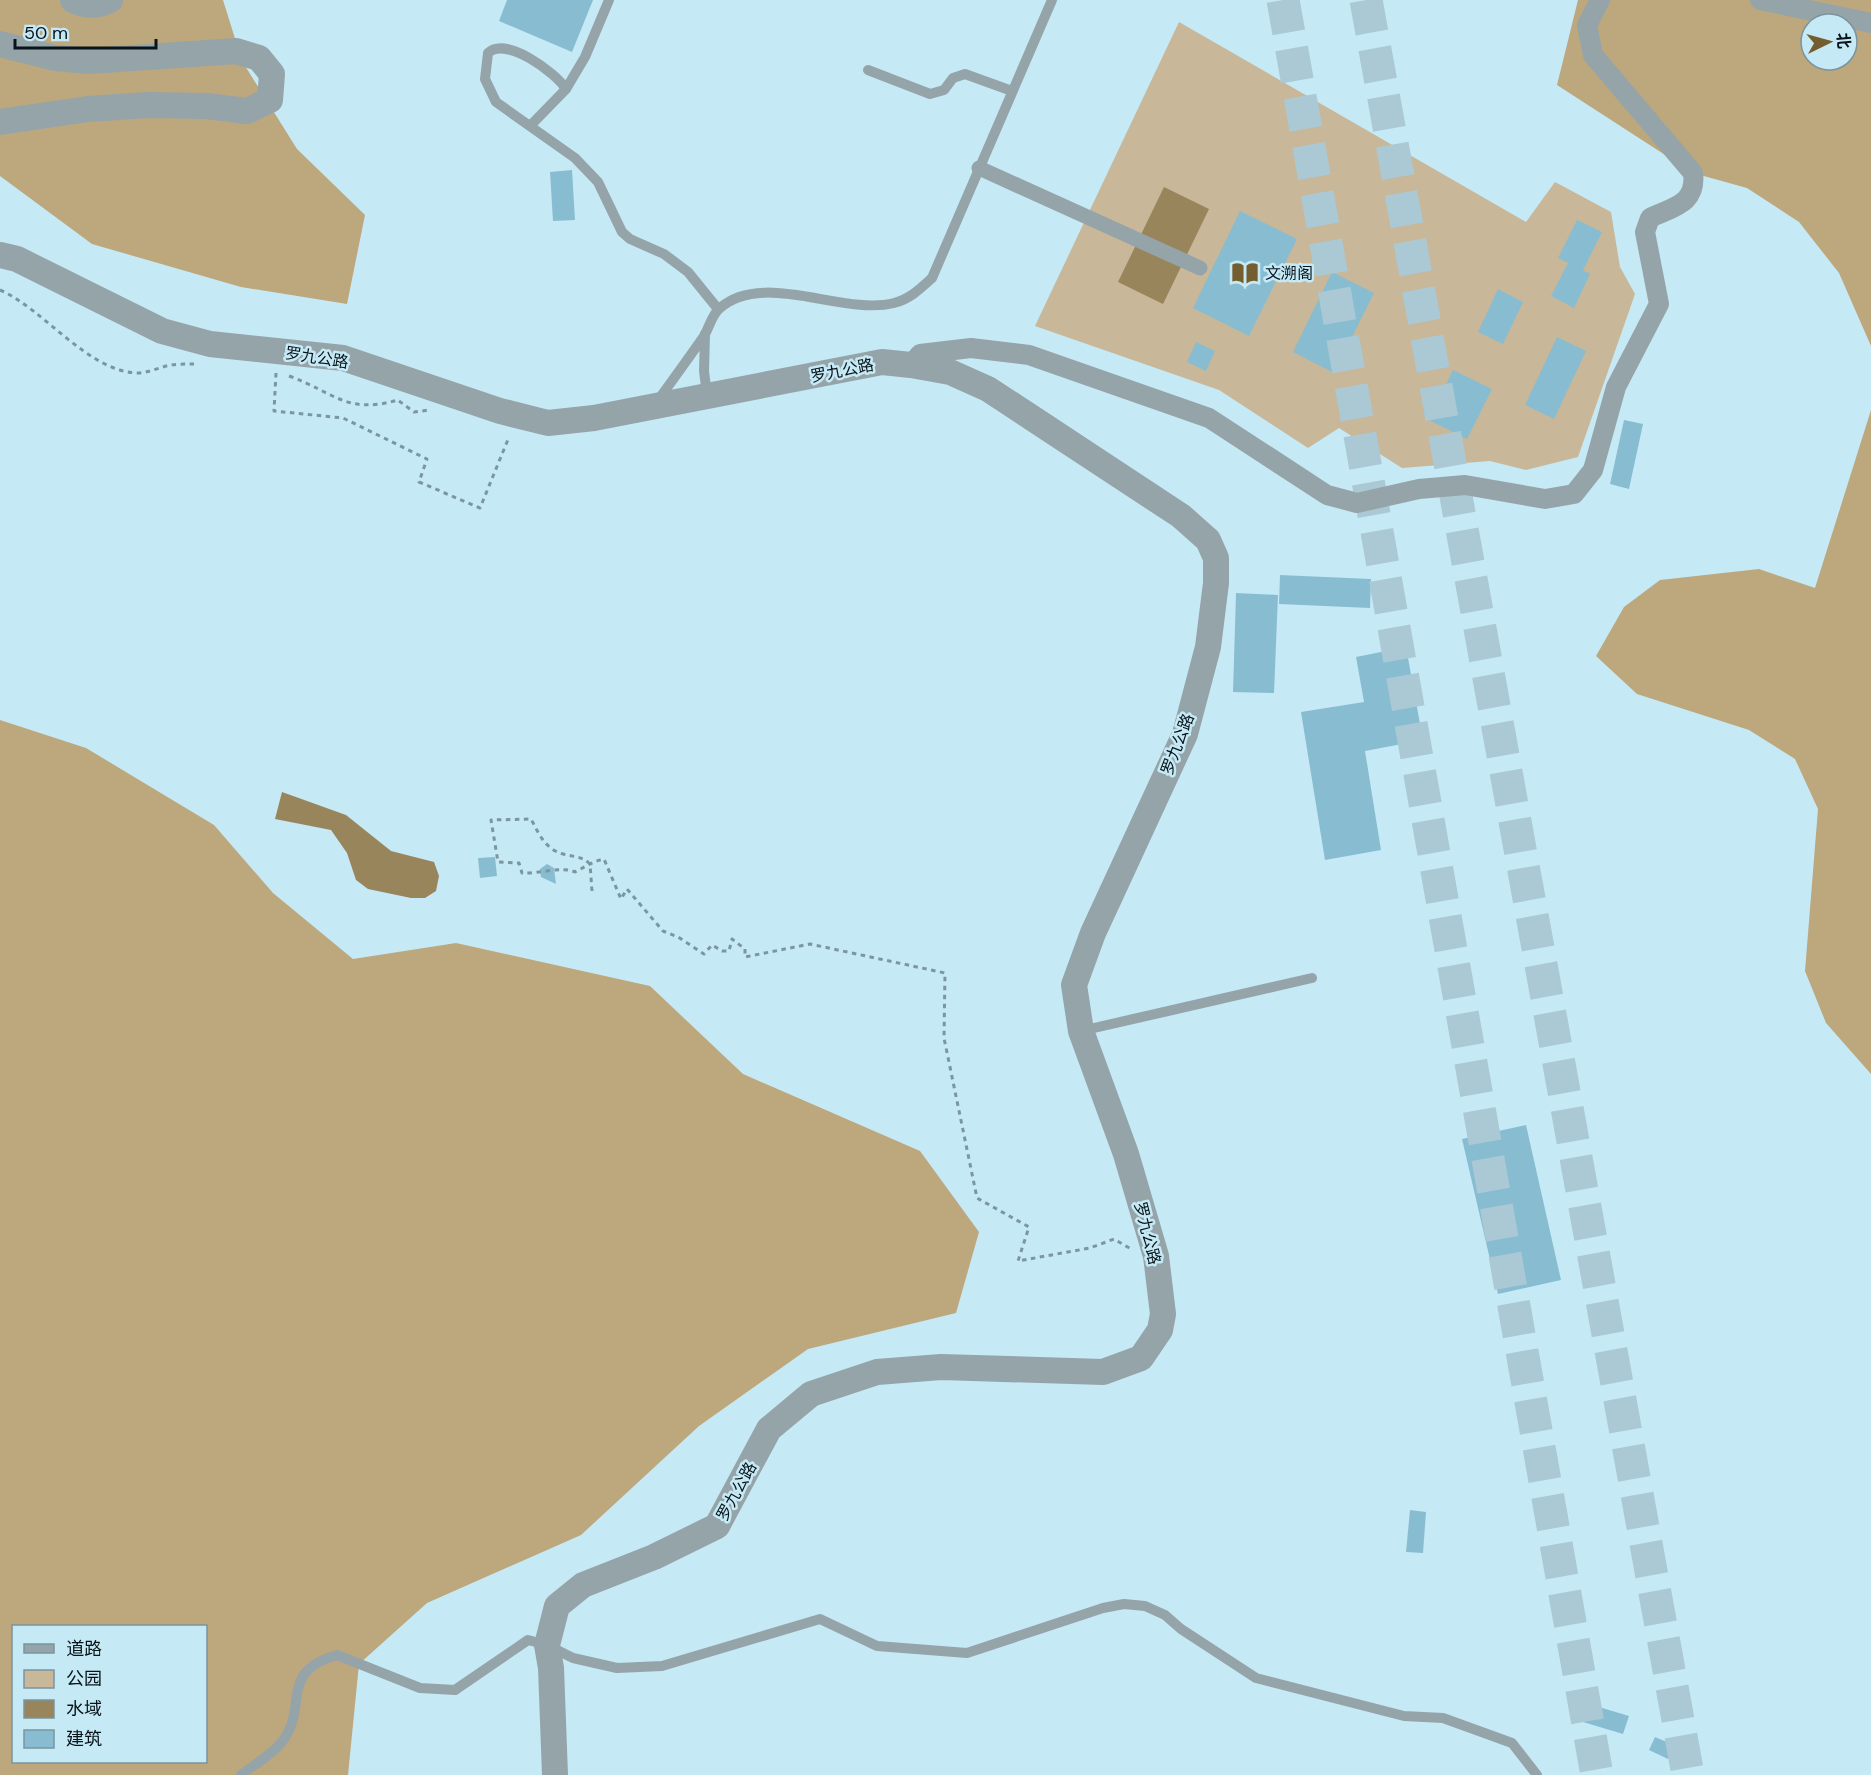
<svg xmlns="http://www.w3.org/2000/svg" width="1871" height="1775" font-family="'DM Sans','Noto Sans SC',sans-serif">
<rect width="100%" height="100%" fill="#c6e9f6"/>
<!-- green -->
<path fill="#c8b798" d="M1179,22L1526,222L1555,182L1611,212L1620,267L1635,294L1578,457L1526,470L1490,461L1402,468L1339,428L1308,448L1219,390L1035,326Z"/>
<!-- forest -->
<g fill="#bda77d" fill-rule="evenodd">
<path d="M0,0H223L242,61L297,149L365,215L347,304L241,287L92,244L0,176Z"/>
<path d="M1578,0H1871V346L1839,273L1799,222L1747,188L1693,173L1557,85ZM1811,24H1847V60H1811Z"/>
<path d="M1871,410V1074L1826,1023L1805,971L1818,809L1795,759L1749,730L1637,694L1596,656L1624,607L1660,580L1759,569L1815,588Z"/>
<path d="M0,720L86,748L214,825L273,893L353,959L456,943L650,986L743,1074L920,1151L979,1232L956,1313L808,1349L699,1426L581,1535L427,1603L359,1664L348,1775H0ZM14,1626H206V1762H14Z"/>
</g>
<!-- water -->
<g fill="#99855c">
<path d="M1164,187L1209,209L1163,304L1118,282Z"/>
<path d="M282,792L346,815L391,851L434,862L439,876L436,891L425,898H411L368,889L356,880L347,853L331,830L275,819Z"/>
</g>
<!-- building -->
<g fill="#88bdd1">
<path d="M507,0H593L572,52L499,21Z"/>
<path d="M572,170L575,220L553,221L550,172Z"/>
<path d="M1240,211L1297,239L1249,336L1193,308Z"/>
<path d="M1577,220L1602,232L1583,270L1590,274L1574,308L1551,296L1568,263L1558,258Z"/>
<path d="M1332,272L1374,293L1334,373L1293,352Z"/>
<path d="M1498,289L1523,302L1503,344L1478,332Z"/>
<path d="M1557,337L1586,351L1554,419L1525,405Z"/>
<path d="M1196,342L1215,351L1206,371L1187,362Z"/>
<path d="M1453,370L1492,389L1467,439L1429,420Z"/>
<path d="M1624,420L1643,424L1629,489L1610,484Z"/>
<path d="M1280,575L1371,579L1370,608L1279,604Z"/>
<path d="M1236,593L1278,595L1274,693L1233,692Z"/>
<path d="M1406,647L1423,740L1365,751L1381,850L1325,860L1301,712L1364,702L1356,657Z"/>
<path d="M495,857L497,876L480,878L478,858Z"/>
<path d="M547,864L554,868L556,884L541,877L540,869Z"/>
<path d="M1526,1125L1561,1280L1498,1294L1462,1139Z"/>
<path d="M1410,1510L1426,1512L1423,1553L1406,1552Z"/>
<path d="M1589,1704L1629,1716L1623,1734L1583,1722Z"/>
<path d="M1655,1737L1674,1745L1668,1759L1649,1750Z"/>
</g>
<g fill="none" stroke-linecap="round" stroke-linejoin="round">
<!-- trunk-tunnel -->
<g stroke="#aac9d5" stroke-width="33" stroke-dasharray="33 16" stroke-linecap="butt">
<path d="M1283,0L1597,1775"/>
<path d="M1366,0L1688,1775"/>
</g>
<!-- path -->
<g stroke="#7c96a0" stroke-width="3" stroke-dasharray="4.5 4.5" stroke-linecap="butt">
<path d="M0,290C44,309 89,373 139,373C151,372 160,367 171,365C178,364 186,364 194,364"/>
<path d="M276,373L274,411L343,418L427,459L419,482L480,508L509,437"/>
<path d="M289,376C334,392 346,415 398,400"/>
<path d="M399,401L414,412L429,410"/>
<path d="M592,891L590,864C582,856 574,857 563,854C545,849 539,834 531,819L491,820L498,862L519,863L522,873C538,874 562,866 575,872C585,867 593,861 604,859L621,899L627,889L663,931L678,937L704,954L712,945L722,951H729L732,939L745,949V957L810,944L945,973L944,1038L977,1198L1029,1227L1018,1261L1090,1248L1114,1239L1131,1249"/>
</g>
<!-- service -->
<g stroke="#95a4a9" stroke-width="10">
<path d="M868,70L930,94L944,90L953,78L965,74L1012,91"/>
<path d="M566,89C555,72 506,36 488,53L485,79L496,102L575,158L598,182L622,232L630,239L664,254L688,272L718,309"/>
<path d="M531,125L566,89L585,57L609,0"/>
<path d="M705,334L704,371L707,395"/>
<path d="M656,403C672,381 688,359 704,336C709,328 712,314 720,308C763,270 843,316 894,303C910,299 921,288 932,278L1052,0"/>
<path d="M1081,1031L1312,978"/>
<path d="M241,1775C254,1765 271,1755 281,1743C310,1708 277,1672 337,1655L420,1688L455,1690L528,1640L547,1645L573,1658L617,1668L662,1666L820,1619L877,1646L967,1653L1103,1608L1124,1604L1145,1606L1165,1615L1181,1629L1256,1678L1404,1716L1443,1718L1512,1743L1537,1775"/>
</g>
<!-- pedestrian -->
<path stroke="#95a4a9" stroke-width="15" d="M979,168L1200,268"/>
<!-- minor -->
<g stroke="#95a4a9" stroke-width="20">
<path d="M1760,0L1871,23"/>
<path d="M911,365L920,354L971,348L1029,355L1209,418L1327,495L1357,503L1419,489L1465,485L1545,499L1574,494L1593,470L1616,387L1659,304L1645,232L1650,218C1673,207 1697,204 1693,173L1593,55L1587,25L1600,0"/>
</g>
<!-- tertiary -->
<g stroke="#95a4a9" stroke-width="26">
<path d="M73,0C84,6 99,6 110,0"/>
<path d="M0,44L55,58L90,61L236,51L259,58L272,74L270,100L247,111L206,106L149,105L88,109L0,122"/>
<path d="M0,255L17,259L162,331L210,344L343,358L500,411L548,423L594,418L882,362L911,365L950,372L988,389L1181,516L1208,540L1216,558V583L1208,647L1185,734L1093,933L1074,985L1081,1031L1126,1154L1156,1256L1163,1314L1160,1330L1141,1358L1103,1372L941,1367L877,1372L811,1394L769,1429L717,1526L654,1557L583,1585L557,1606L547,1645L551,1668L555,1775"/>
</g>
</g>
<!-- icons -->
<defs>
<symbol id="library-bare" viewBox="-9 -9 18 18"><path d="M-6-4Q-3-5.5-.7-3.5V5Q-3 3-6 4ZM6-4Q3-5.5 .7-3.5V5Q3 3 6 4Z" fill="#745d2e" stroke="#c6e9f6" stroke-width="2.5" paint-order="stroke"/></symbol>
</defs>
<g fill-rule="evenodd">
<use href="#library-bare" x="1226" y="254" width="38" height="38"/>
</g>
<g text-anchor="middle" stroke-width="5" stroke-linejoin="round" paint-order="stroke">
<!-- poi labels -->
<g font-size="16" fill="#081419" stroke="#c6e9f6" text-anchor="start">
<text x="1265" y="279">文溯阁</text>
</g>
<!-- street labels -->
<g font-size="16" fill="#081419" stroke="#c6e9f6">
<text transform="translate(317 357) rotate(9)" y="6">罗九公路</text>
<text transform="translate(842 370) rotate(-11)" y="6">罗九公路</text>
<text transform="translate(1177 744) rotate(-69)" y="6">罗九公路</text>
<text transform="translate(1148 1233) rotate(76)" y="6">罗九公路</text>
<text transform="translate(736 1491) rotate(-61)" y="6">罗九公路</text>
</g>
</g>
<!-- legend -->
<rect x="12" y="1625" width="195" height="138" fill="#c6e9f6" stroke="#7a949e" stroke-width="1.5"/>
<rect x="24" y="1644" width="30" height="9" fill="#95a4a9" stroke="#7a949e" stroke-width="1.5"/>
<text x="66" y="1655" font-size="18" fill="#081419">道路</text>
<rect x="24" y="1670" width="30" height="18" fill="#c8b798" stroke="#7a949e" stroke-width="1.5"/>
<text x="66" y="1685" font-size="18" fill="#081419">公园</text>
<rect x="24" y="1700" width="30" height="18" fill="#99855c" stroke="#7a949e" stroke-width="1.5"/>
<text x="66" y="1715" font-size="18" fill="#081419">水域</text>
<rect x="24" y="1730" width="30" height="18" fill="#88bdd1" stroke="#7a949e" stroke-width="1.5"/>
<text x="66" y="1745" font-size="18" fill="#081419">建筑</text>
<!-- north arrow -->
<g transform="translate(1829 42) rotate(85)"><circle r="28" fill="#c6e9f6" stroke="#7a949e" stroke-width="1.5"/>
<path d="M0-4.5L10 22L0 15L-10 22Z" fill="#745d2e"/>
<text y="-9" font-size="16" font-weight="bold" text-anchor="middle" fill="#081419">北</text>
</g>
<!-- scale -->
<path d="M15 39v9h141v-9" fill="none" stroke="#081419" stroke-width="3"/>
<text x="24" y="39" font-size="18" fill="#081419" stroke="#c6e9f6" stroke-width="4.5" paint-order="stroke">50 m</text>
</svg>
